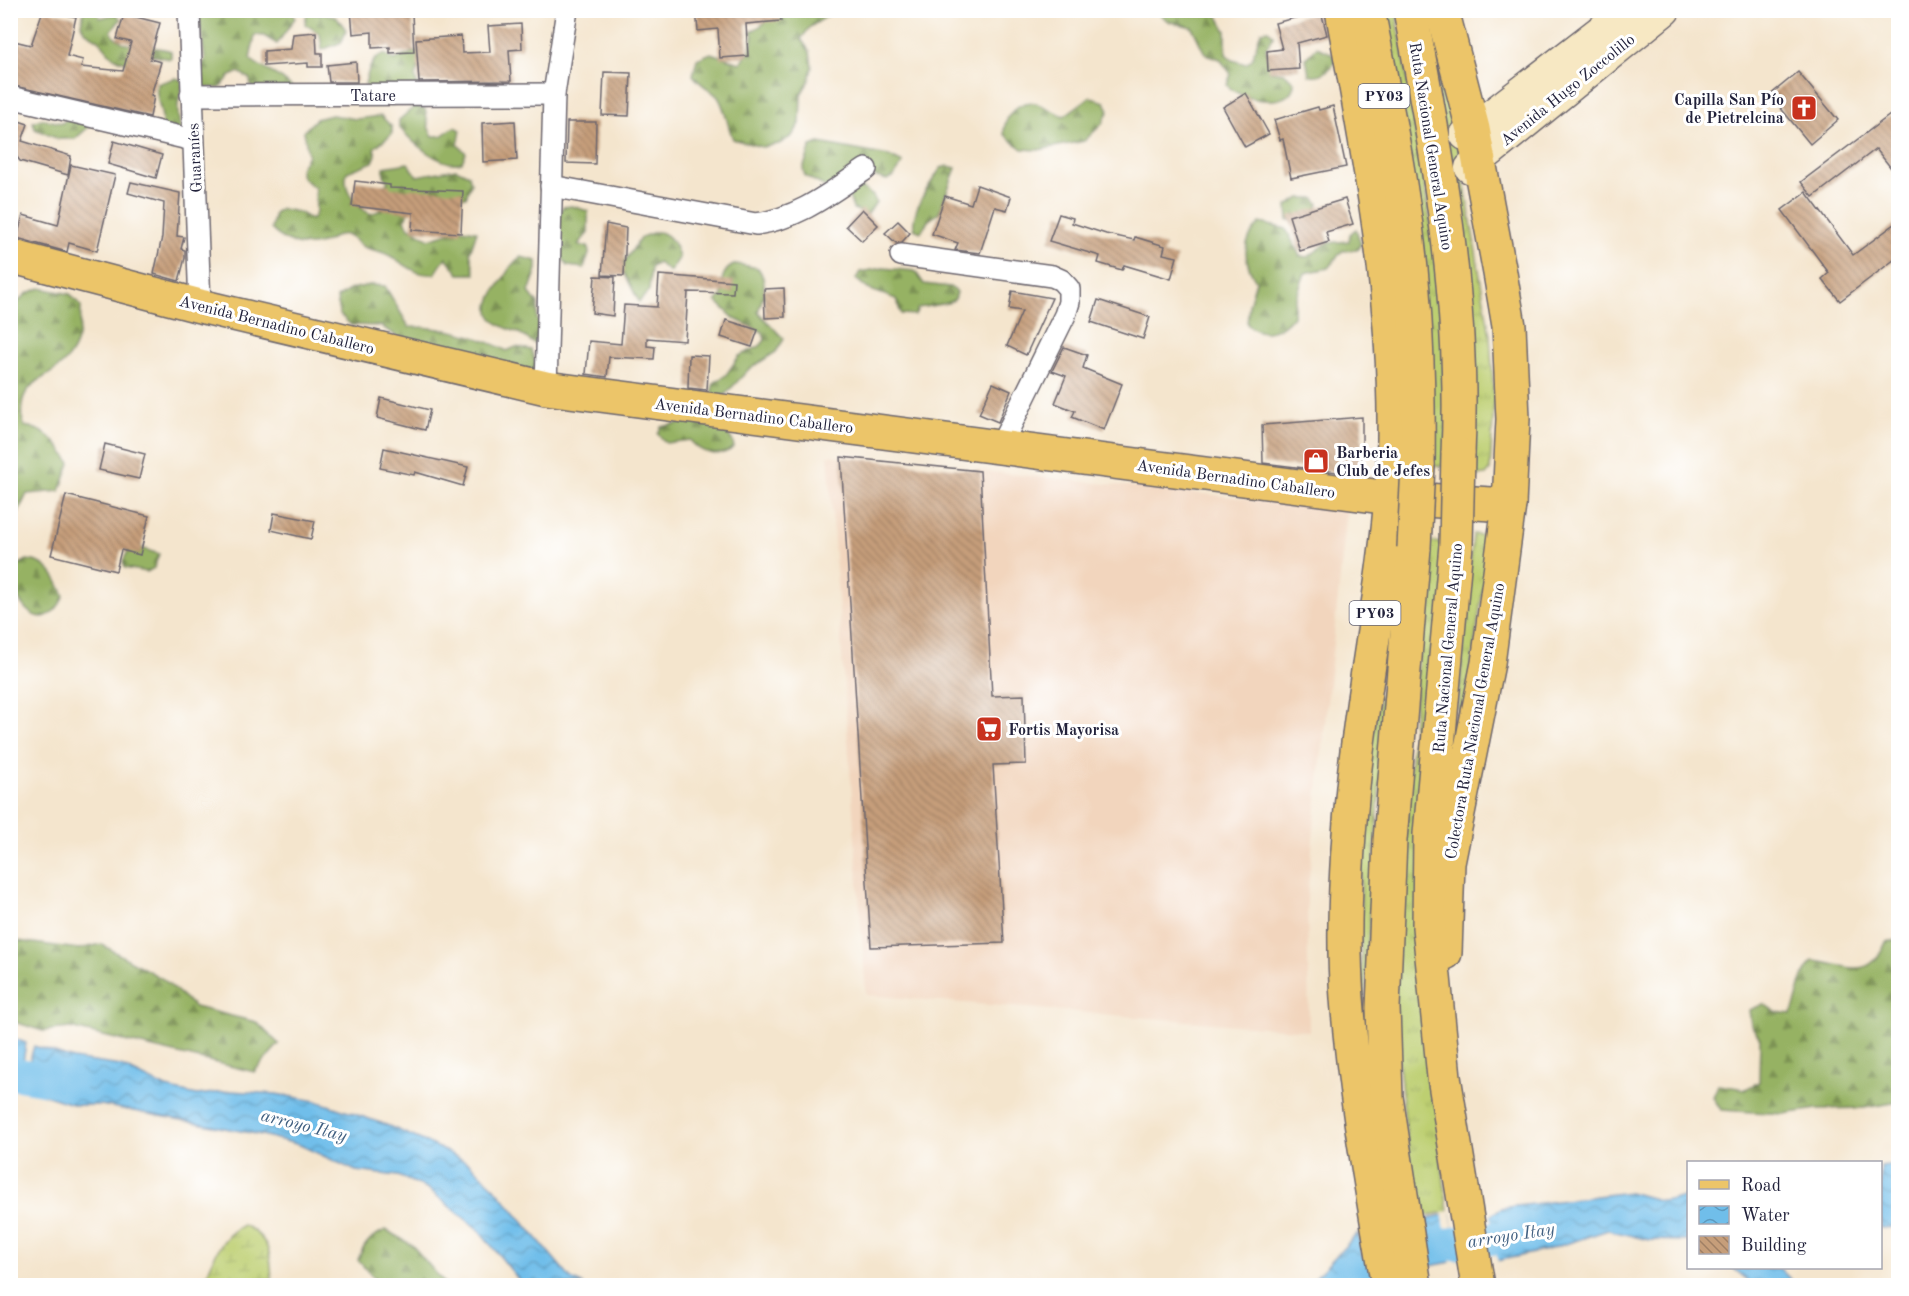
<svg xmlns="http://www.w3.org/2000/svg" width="1909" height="1296" font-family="'Old Standard TT',serif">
<defs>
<pattern id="grass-tufts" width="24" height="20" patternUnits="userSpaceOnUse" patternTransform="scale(1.5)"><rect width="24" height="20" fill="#bdcf71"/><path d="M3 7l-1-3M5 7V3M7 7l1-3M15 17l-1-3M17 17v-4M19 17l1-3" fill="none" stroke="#a2b163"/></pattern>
<pattern id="forest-firs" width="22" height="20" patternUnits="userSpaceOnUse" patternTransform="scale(1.5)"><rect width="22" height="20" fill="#96b263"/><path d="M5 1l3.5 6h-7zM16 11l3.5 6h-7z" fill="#7a9053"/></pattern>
<pattern id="wetland-marsh" width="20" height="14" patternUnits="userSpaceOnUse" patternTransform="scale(1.5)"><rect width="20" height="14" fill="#bdcf71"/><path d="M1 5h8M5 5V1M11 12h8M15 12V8" fill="none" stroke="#a2b163"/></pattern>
<pattern id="water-waves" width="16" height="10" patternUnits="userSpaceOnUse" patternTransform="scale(1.5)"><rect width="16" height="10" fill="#70beea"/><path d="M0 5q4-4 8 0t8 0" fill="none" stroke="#5c9abf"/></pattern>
<pattern id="building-back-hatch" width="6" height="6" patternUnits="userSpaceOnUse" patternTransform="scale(1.5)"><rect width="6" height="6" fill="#c69e7a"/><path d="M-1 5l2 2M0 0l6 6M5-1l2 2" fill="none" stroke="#a08065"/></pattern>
</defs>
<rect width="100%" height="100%" fill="#fff"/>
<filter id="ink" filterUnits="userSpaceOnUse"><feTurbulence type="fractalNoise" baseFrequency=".0167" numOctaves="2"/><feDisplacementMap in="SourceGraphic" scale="12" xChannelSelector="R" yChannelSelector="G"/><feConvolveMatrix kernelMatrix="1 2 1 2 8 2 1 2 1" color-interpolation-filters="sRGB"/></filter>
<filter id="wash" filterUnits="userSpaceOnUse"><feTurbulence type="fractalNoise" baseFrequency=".008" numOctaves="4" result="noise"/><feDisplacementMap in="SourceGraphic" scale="24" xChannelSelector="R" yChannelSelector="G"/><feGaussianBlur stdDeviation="1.35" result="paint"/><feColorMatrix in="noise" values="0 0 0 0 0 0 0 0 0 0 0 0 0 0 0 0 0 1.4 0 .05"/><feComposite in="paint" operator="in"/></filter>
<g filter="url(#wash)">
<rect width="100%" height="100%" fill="#f4e5cd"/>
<!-- built -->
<path fill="#f2d5bd" d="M828,455L1347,509L1307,897L1309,1031L866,995Z"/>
<!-- grass -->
<g fill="url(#grass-tufts)" stroke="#707856" stroke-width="1.5">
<path d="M1378,11H1396L1439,276L1449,466H1430Z"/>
<path d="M1425,11H1430L1459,151L1490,336L1494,401L1490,470L1486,475L1476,476L1471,321Z"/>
<path d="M1473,534L1482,535L1487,539L1489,549L1462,726L1458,707Z"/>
<path d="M1427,542L1445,543L1440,1150L1448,1212L1415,1217L1393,1008Z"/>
<path d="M1386,674H1388L1362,1024C1361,908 1354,788 1386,674Z"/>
</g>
<!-- forest -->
<g fill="url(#forest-firs)" stroke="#5c6a4f" stroke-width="1.5">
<path d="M198,10L292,11L295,18L277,44L264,36L255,35L250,59C264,71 283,75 294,90L251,88L250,79L239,72L230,76L220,88L199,87L197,80L205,59Z"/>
<path d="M84,11H97L100,18L115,14L121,19L111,31C121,52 153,44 171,51V59L148,55L126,62L120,60L112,56L98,39L84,31L81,24Z"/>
<path d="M770,11H835L810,27L801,39L810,52L812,67L809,81L801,94L800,124L792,136L779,144L762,147L733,139C727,125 726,109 718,97C712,90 701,86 693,75L697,59L711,53L740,63L750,51L753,36L751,32L766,22Z"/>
<path d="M1156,11H1215L1226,31V54L1232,60L1246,64L1252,59L1261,31L1268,30L1274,35L1266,48L1269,71L1284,73L1294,82C1294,111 1238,100 1227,85L1231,74L1220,59L1205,54L1192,27L1168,21Z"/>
<path d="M307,12C328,19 330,5 346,30L342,42L322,50L320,34L305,24Z"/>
<path d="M1317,47L1331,53L1336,60C1330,71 1322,77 1309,75L1306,58Z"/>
<path d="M416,51L423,54L415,76L418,88L392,105L380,103L365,84C368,72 371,58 384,54L394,60Z"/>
<path d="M175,78L182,80C184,89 179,95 178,104C176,118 183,125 179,144L171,148L124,127L162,125C164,110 154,99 157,84Z"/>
<path d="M1090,97L1105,102L1109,110L1102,124L1084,141L1038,150L1022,149L1004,134C1004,123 1007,115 1016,108C1033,94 1046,110 1064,116Z"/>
<path d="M415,106L425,109L429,129L433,136H441L454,127L461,130L458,145L466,153L462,162C441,169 412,142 399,127V120Z"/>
<path d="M332,115L356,119L381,116L392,127V134L374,148L376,155L373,162L347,172C342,189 356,207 371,214L386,208L382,188L388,182L384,175V167L408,163L417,176L456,169L469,175L471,183L466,197L410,205L405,220L409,227L429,239L462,229L477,231L470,252L475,274H459L446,257L435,274C413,277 402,260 384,253C377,250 369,250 362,246C356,243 354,236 347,235C337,232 331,241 322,243C303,249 284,243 271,229L275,212L282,209L298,212L312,220L316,212L315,188L302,177L300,169L308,155L304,131L316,119Z"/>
<path d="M41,119L62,123L67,119L93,123L75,139H58L35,129L33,122Z"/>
<path d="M819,143L889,156L903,163L894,176L887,180L866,174L859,179L860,186L873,196L876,202L868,214L853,209L848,193L833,191L805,176L803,169L811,146Z"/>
<path d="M948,166L956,168L939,212L928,221L921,232L914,229C911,209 930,184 941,168Z"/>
<path d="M1300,198H1314L1319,204L1316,211L1296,220H1288L1287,206Z"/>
<path d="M572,206L588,211V233L578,245L588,247L589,254L584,268L568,266C555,251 553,225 563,207Z"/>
<path d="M1260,223L1286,229L1300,256L1308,257L1327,243L1349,241L1350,234L1356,229L1361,244L1357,250L1342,251L1328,268L1305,273L1295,301L1293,316C1281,331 1263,339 1247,324L1249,305L1256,281C1243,260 1241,242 1260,223Z"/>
<path d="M655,232C670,231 676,245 679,258L670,272L658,263L651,267L649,291L639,302L623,270L624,262L641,237Z"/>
<path d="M521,257L537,261V269L529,292L538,304L537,319L545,331L543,339L536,344C529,342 523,334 517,332C485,322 481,309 501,282C507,273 511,263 521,257Z"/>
<path d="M736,264L758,268C769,283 763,297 758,312L784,339L776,352L749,369L722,398L714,397L712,390L714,383L726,375L739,356L760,346L765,340L763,332L735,319L716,301L722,296C721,281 721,270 736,264Z"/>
<path d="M883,268L915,271L924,284L950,287L957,292L955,299L948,303L918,308L915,315L901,314L896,299L868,289L856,279L860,272Z"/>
<path d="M370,285L385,286L409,327C445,327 475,334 507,351L516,347L531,350L536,364L531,379L419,351L381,326L351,325L339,314L337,298L351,289Z"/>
<path d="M40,288L70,294L81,306C81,320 80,339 72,352C55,383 11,376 24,426C46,429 59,444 70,463L60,491L27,494L14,522L11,523V309L26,294Z"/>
<path d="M690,421C705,424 732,427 734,447C721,459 700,454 690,440L666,443L658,434L661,427Z"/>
<path d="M141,548L159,554L154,568L147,572L125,568L123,561L127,553Z"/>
<path d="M27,560C48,561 57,578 64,596C42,643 10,600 11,569Z"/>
<path d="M10,940L79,949L101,944L163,979L195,1007L256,1022L279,1044L254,1072L70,1028L43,1031L11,1021Z"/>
<path d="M1898,940V1102L1864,1108L1817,1109L1784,1114L1721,1110L1713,1097L1718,1085L1746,1089L1759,1082L1760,1038L1751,1025L1749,1010L1764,1004L1776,1012L1791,1014C1801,995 1797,978 1813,961C1847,964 1869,983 1886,942Z"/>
<path d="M386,1230L412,1245L446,1285H380L358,1260C364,1244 370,1237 386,1230Z"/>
</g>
<!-- wetland -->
<path fill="url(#wetland-marsh)" stroke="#707856" stroke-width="1.5" d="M243,1225C272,1238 271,1257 272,1285H203C212,1262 219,1237 243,1225Z"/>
<!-- water -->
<g fill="url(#water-waves)" stroke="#497092" stroke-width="1.5">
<path d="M10,1037L26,1043L19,1088L11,1085Z"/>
<path d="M34,1046L73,1059L121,1066L166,1088L197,1095L231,1091L276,1094L316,1101L384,1124L435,1146L469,1163L494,1187L571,1279L584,1285H523L479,1230L427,1188L398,1176L356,1171L300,1145L262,1135L101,1105H76L22,1088Z"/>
<path d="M1898,1164V1227L1881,1228V1166Z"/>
<path d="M1629,1192L1662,1201L1688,1197V1241L1649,1240L1608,1230L1547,1250L1496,1261L1489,1217L1501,1208Z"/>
<path d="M1450,1214L1457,1261L1424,1267L1417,1220Z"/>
<path d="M1358,1233L1367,1285H1308Z"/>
<path d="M1733,1268H1779L1796,1285H1754Z"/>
</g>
<!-- pier -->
<g fill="#f4e5cd">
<path d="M1450,1211L1458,1264L1451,1265L1442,1212Z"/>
<path d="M1490,1212L1498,1263L1496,1264L1493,1261L1486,1217Z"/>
</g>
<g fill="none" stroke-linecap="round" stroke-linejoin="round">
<!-- river -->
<g stroke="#70beea" stroke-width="33">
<path d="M10,1073L70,1083"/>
<path d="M1339,1286L1427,1247L1535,1233"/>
</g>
</g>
<g id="blocks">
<!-- building -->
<g fill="url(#building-back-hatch)">
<path d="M43,10L76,17L67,56L83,60L81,67L123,71L131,42L117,39L124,14L160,23L150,59L161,62L151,95L154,96L150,117L10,85V40L31,45Z"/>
<path d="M351,10H395V15L412,14L414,52L390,53V47L372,48V32L353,34Z"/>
<path d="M696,10H780L781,21L746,24L748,56L720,58L718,29L698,31Z"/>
<path d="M1321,11L1327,35L1297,43L1299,69L1268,71L1267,51L1282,49L1275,23Z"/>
<path d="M521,24L522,49L509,50L511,81L419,82L416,39L461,36L462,53L490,52L488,26Z"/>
<path d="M316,32L317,53H322V67H308V63L264,66V51L291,49L293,34Z"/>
<path d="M356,62L357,82H329L327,65Z"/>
<path d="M604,72L631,73L629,116L602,115Z"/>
<path d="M1798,72L1838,120L1810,144L1770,95Z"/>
<path d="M1246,93L1269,134L1245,147L1223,107Z"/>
<path d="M1333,106L1346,167L1291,178L1283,139L1280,140L1274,120L1318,107L1319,110Z"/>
<path d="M1890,115L1899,126V178L1876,149L1813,197L1801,182Z"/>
<path d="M10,118L28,124L22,141L71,156L68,175L20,161L17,157L14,169L10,168Z"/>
<path d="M515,121L517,160L483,162L482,123Z"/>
<path d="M567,122H596L595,164L566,163Z"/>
<path d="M114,141L162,155L156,178L108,164Z"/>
<path d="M71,165L115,175L97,251L69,243L67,252L17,238L23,215L58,225Z"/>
<path d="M355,181L390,185V188L463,191L461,233L412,230L413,213L352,206Z"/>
<path d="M131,182L180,193L177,236L184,237L181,249L185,250V258L179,281L154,274L162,237L164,203L128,193Z"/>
<path d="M977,185L1011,197L1007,210L995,207L980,253L955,250L958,243L932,234L945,196L971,204Z"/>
<path d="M1806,192L1853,255L1899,221V256L1840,301L1822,279L1829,273L1782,210Z"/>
<path d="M1345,199L1353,224L1326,232L1329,242L1300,251L1289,216Z"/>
<path d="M862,209L878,225L862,241L846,226Z"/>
<path d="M1059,214L1073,218L1072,223L1106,234L1134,240L1135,237L1165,246L1163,254L1177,257L1171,279L1124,265L1122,270L1098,263L1100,256L1049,241Z"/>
<path d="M898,221L910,233L902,242L896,243L885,233Z"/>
<path d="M606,224L626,228L624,276L602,275Z"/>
<path d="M659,275L734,281L733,293L688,292L685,341L647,338V346L655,347L654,359L609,357L607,377L586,374L589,341L621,344L624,305L657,307Z"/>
<path d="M595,276L615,277L613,316L592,313Z"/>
<path d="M784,288L785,317L765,318L764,289Z"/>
<path d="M1012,291L1052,298L1026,355L1007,346L1022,311L1009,309Z"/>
<path d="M1098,300L1150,317L1143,339L1091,322Z"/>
<path d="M726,320L758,330L752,347L721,337Z"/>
<path d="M1064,347L1087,355L1083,368L1122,384L1104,430L1072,417L1075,411L1055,403L1066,376L1052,371Z"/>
<path d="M689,355L709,356L707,390L688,388Z"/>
<path d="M993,383L1011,391L998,422L979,414Z"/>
<path d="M381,398L430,410L425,430L377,418Z"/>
<path d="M1362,417V475L1263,463L1262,425Z"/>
<path d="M105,444L145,454L139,479L99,470Z"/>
<path d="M384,448L468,467L463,486L415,472L414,475L380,468Z"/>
<path d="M841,457L980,471L992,696L1024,695L1026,764L993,765L1004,943L871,947Z"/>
<path d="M66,495L149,516L140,555L121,550L116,571L51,555Z"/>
<path d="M274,513L315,521L311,539L271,530Z"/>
</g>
</g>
</g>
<g filter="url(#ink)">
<use href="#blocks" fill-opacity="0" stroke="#6c666e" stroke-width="1.5"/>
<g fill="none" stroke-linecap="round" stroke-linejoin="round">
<defs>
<g id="street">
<path d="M189,10L200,306"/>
<path d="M191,95L554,94"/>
<path d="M10,97L193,140"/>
<path d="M551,186L756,224C800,218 830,193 866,169"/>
<path d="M901,255L1052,276L1061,280L1069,289V302L1065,315L1000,447"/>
<path d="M546,388L554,94L567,10"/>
</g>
<g id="secondary">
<path d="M1465,135L1627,10"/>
<path d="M1470,168L1665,10"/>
</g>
<g id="primary">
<path d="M1342,10C1368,152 1396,294 1394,439C1392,559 1362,678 1352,798C1346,864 1342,932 1347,998C1354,1094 1372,1190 1388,1286"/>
<path d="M1442,10L1473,129L1500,273L1509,326L1513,419L1509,505L1488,663L1448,863L1445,953"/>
<path d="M10,256L200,306L546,388L1390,498L1509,505"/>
</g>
<g id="highway">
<path d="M1368,10C1383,90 1400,170 1409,250C1417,321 1419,393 1418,465"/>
<path d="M1410,10C1438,156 1465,305 1458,454"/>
<path d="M1456,545L1430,834L1429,927L1444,1077L1478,1286"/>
<path d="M1414,548L1390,840L1383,1008L1386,1097L1415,1286"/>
</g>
</defs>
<!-- street casing -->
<use href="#street" stroke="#6c666e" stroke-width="24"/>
<!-- secondary casing -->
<use href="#secondary" stroke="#6c666e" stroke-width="33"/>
<!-- primary casing -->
<use href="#primary" stroke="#6c666e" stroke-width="36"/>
<!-- highway casing -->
<use href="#highway" stroke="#6c666e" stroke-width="36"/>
<!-- street -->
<use href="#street" stroke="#fff" stroke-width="21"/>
<!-- secondary -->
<use href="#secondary" stroke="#f7e8c3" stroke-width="30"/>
<!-- primary -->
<use href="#primary" stroke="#ecc569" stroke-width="33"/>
<!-- highway -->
<use href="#highway" stroke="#ecc569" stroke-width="33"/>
<defs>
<g id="highway-bridge">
<path d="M1456,545L1458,454"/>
<path d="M1414,548L1418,465"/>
</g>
</defs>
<!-- highway-bridge casing -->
<use href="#highway-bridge" stroke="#6c666e" stroke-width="36" stroke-linecap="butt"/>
<!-- highway-bridge -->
<use href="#highway-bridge" stroke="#ecc569" stroke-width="33"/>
</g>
</g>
<!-- icons -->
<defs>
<symbol id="church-square" viewBox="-11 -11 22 22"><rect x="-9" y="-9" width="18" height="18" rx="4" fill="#c8321e" stroke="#fff"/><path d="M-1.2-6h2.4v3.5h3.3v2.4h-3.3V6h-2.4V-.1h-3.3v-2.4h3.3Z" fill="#fff"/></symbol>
<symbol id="shop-square" viewBox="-11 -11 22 22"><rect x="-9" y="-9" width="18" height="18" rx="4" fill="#c8321e" stroke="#fff"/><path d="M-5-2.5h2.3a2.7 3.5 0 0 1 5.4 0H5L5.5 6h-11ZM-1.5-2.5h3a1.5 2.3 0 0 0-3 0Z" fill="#fff"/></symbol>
<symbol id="supermarket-square" viewBox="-11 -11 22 22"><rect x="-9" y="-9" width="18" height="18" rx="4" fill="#c8321e" stroke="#fff"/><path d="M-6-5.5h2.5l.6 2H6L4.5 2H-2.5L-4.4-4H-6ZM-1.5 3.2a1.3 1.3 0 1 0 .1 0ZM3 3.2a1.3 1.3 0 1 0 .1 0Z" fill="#fff"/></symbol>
</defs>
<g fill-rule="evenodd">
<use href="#church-square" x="1789" y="93" width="30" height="30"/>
<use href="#shop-square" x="1301" y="446" width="30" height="30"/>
<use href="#supermarket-square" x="974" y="714" width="30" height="30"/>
</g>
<g text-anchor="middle" stroke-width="6" stroke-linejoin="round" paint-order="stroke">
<!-- shield labels -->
<g fill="#fff" stroke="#646476" stroke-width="1.5">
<rect x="1358.5" y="84" width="51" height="24" rx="4.5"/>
<rect x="1349.5" y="601" width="51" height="24" rx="4.5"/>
</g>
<g font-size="15" font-weight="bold" fill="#22223b">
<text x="1384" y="101">PY03</text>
<text x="1375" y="618">PY03</text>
</g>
<!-- street labels -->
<g font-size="16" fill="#22223b" stroke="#fff">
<text transform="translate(1567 89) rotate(-39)" y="6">Avenida Hugo Zoccolillo</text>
<text x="373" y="101">Tatare</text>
<text transform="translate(1432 146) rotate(81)" y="6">Ruta Nacional General Aquino</text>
<text transform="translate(194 158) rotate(-93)" y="6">Guaraníes</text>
<text transform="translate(277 324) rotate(14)" y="6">Avenida Bernadino Caballero</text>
<text transform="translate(754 415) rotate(7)" y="6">Avenida Bernadino Caballero</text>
<text transform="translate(1236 478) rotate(8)" y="6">Avenida Bernadino Caballero</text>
<text transform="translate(1447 648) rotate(-85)" y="6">Ruta Nacional General Aquino</text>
<text transform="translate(1474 721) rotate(-80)" y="6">Colectora Ruta Nacional General Aquino</text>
</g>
<!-- poi labels -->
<g font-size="16" font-weight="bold" fill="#22223b" stroke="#fff" text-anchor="start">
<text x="1784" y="105" text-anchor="end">Capilla San Pío<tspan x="1784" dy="18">de Pietrelcina</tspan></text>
<text x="1336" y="458">Barberia<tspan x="1336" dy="18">Club de Jefes</tspan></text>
<text x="1008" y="735">Fortis Mayorisa</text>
</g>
<!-- water labels -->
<g font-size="18" font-style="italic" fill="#416081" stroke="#fff">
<text transform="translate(304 1125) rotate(14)" y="6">arroyo Itay</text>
<text transform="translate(1511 1235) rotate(-9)" y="6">arroyo Itay</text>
</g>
</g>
<!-- margin -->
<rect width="1909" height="1296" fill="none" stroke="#fff" stroke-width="36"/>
<!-- legend -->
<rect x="1687" y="1161" width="195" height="108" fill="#ffffff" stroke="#a7a7b1" stroke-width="1.5"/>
<rect x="1699" y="1180" width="30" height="9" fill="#ecc569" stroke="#a7a7b1" stroke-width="1.5"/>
<text x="1741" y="1191" font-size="18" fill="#22223b">Road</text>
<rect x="1699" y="1206" width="30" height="18" fill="url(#water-waves)" stroke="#a7a7b1" stroke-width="1.5"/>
<text x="1741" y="1221" font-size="18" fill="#22223b">Water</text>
<rect x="1699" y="1236" width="30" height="18" fill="url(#building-back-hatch)" stroke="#a7a7b1" stroke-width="1.5"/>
<text x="1741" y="1251" font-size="18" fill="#22223b">Building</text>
</svg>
